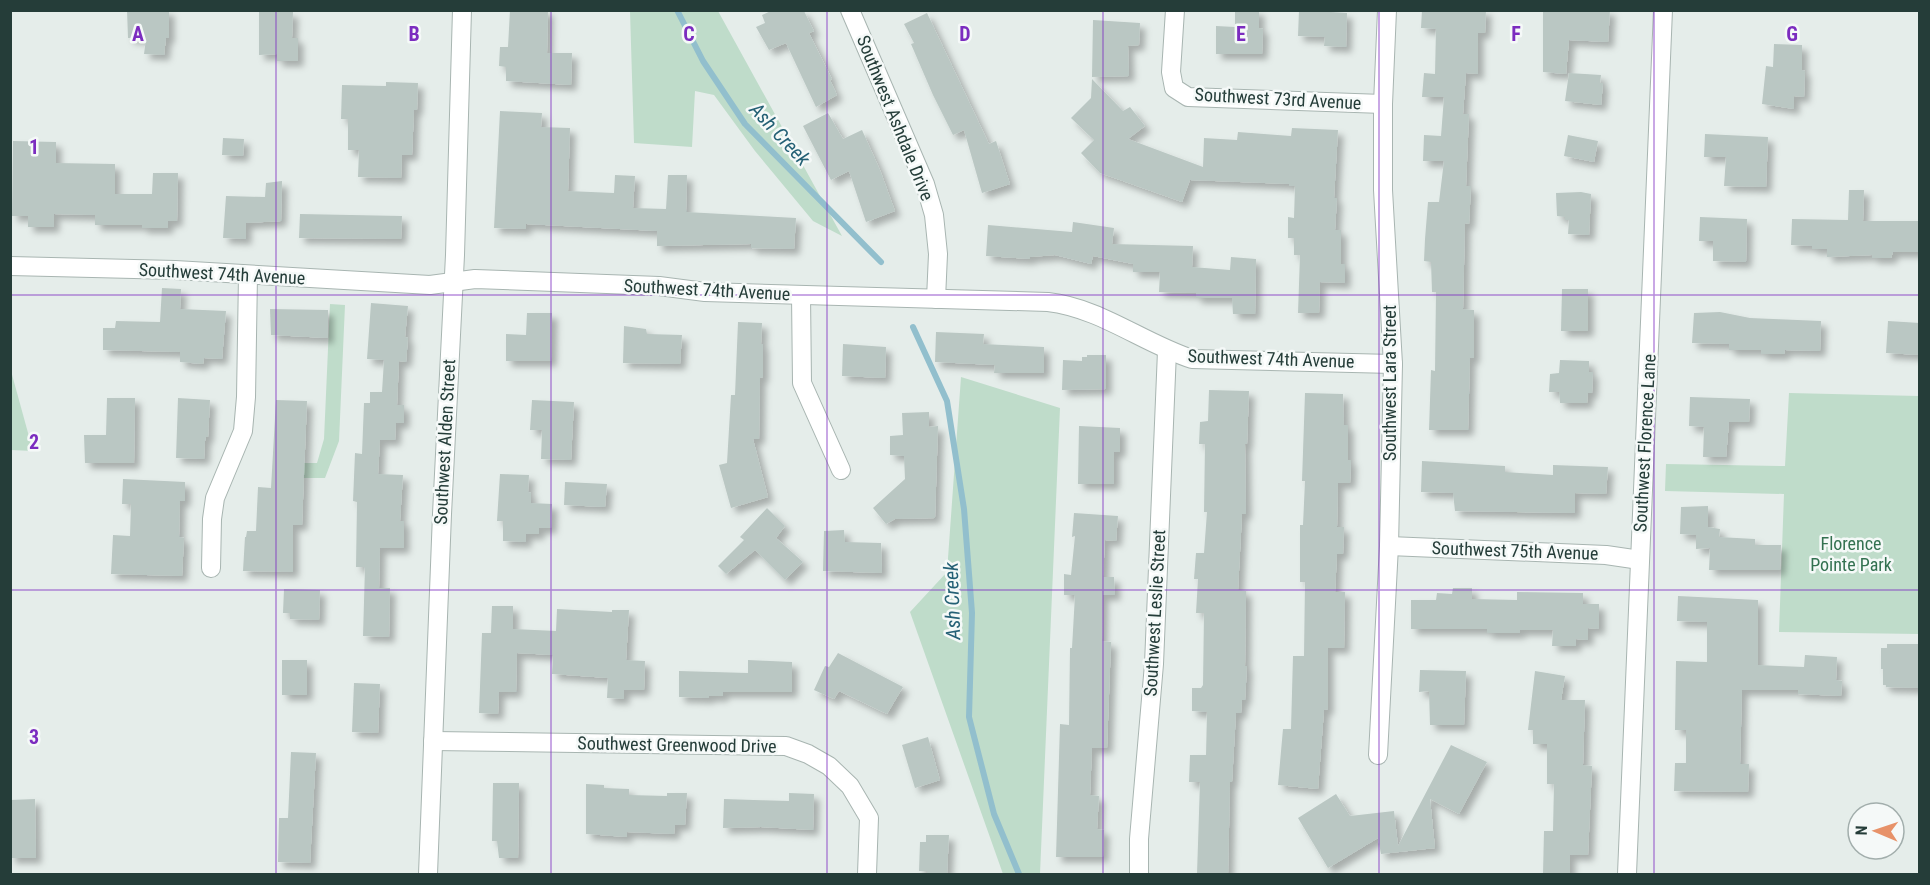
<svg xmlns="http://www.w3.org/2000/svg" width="1930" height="885" font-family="'Roboto Condensed',sans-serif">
<defs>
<filter id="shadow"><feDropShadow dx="5.5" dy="5.5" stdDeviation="3" flood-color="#0004"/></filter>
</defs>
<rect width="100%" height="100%" fill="#e5edea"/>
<!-- green -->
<g fill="#bfdcca">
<path d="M630,11H718L842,236L813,221L755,151L714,95L695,91L692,147L634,143Z"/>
<path d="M330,304L345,305L339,441L325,478H295V463H317L324,439Z"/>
<path d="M10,371H11L33,451L11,450Z"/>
<path d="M961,377L1060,408L1040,874H1003L910,612L947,572Z"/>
<path d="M1789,393L1919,396V634L1779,632L1784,494L1665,491L1666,464L1785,466Z"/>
</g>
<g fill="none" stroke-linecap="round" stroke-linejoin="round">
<!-- stream -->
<g stroke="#92bfcd" stroke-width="6">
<path d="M677,10L703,61L745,124L881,262"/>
<path d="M913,327L947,401L964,509L972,613L969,717L994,814L1019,874"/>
</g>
</g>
<!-- building -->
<g fill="#bac7c3" filter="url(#shadow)">
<path d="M127,10H169V38H166L164,55L144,54L146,39L128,38Z"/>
<path d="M510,10H548L547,53H572L571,85L506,81V67L499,66L500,47H508Z"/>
<path d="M1235,10H1259V28L1263,29L1262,54H1216V26L1235,27Z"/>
<path d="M1299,10L1347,13L1346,47L1324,46L1325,37L1298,36Z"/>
<path d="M1422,10H1486L1485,33H1478V74L1466,73L1463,114H1469L1466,186H1471L1469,224L1465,223L1463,309L1474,310V358H1470L1468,430H1429L1431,370L1435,371L1436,292H1432L1431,262L1424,261L1425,239L1428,202H1439L1444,161H1423L1424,135L1441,136L1444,97H1422L1424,73L1435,74L1436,29L1421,28Z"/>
<path d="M1543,10H1610L1608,42L1569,40L1566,74L1543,72Z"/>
<path d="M259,11L293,12L292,38H298V61H277V54L259,55Z"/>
<path d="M771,11H804L814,31L809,33L832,79L830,80L837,95L816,107L786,43L769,50L756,27L765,23L762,15Z"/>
<path d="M927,13L989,144L996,141L1010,184L982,193L964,130L953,135L933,95L911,44L914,43L904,24Z"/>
<path d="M1093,20L1140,23L1139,45L1128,46L1129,76L1092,77Z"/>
<path d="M1774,44L1802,45V70L1805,71L1804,97L1794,96V109L1762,104L1766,66L1773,67Z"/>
<path d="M1569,73L1601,75L1600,83H1603L1601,105L1565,101Z"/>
<path d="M1092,79L1123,111L1130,107L1145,126L1128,139L1203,167L1204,138L1237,140L1238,132L1291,136L1292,128L1338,130L1334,198H1337L1335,230H1341V264H1345V283L1320,282L1319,313H1298L1300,255H1294V238H1288V217L1294,218L1295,186H1289V184L1190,180L1182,202L1100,173L1081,153L1094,140L1071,118L1091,98Z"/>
<path d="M386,82L418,83L417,110H414L412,155H402L401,178L358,177L359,150H348V119H341L342,85L386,86Z"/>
<path d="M500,111L542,113L541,127L570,128L568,191L614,193L615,175L635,176L633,208L666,209L668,175H687L686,212L796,218L794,249L751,248V244L657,246V231L526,224V229L494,228Z"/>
<path d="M828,113L843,139L862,130L880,170L895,211L866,222L849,171L831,180L803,126Z"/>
<path d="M1705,134L1768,137L1766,187L1724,186L1726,157H1704Z"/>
<path d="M1568,135L1598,141L1594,162L1564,156Z"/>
<path d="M223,138L244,139L243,156L222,155Z"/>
<path d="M13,141L56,142V163L115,164V194H152L153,173H178L177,221H168V228H142V225H95V215L54,214V227H28V216H12Z"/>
<path d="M282,181L281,221L246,223V239L223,238L226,196L265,197L266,183Z"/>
<path d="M1849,190H1864L1863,221H1920V252H1893L1891,258H1872V255L1827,257V249H1812V246L1791,245L1792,219L1848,220Z"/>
<path d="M1581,192L1591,194L1589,235L1568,234L1569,220H1565V217L1557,216L1556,193Z"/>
<path d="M300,214L402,216L401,239L299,238Z"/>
<path d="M1700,217L1747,219L1746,262L1713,261V241H1699Z"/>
<path d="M1073,222L1114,228L1112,244L1193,246L1192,267L1230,270L1231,257L1256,259L1255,314H1233L1232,298H1196V293L1159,292L1160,272H1133V264L1093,256L1091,264L1055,255L1030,257V259L986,256L988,225L1072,232Z"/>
<path d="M162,288L181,289L180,309L226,311L222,359L204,358L203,364L180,362V352L103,350V328H115L116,321L160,322Z"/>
<path d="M1562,289H1588V331H1561Z"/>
<path d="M371,303L408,306L405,337L408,338L406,362L399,361L397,405H404V423H396L395,440H380L378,474L403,475L400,521H404V548H380L379,588H390L389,637L363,636L365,567H356L357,502L353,501L355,453L362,454L364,403H370V392H382L384,360L367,359Z"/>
<path d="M270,309L328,310V338L271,335Z"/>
<path d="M1720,312L1750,318L1821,321L1820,351L1785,350L1784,354H1761V350H1729V344L1692,343L1694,313Z"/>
<path d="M527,313H552L551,361H506V334L526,335Z"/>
<path d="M1888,321L1920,323V355L1886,353Z"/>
<path d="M738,322L762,323L761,344H763V377L760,378L759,439H753L768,497L731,508L719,465L727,463L731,395H735Z"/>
<path d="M624,326L646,329L647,334L682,335L680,364L623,363Z"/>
<path d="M936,332L984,334L983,344L1044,347V373H994L995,365L935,362Z"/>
<path d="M843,344L886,347L885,378L842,376Z"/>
<path d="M1087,355H1106V389L1062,390L1063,360L1082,361V357H1087Z"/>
<path d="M1560,360L1589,361V372H1593L1592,393H1588L1587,403H1560L1559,392H1549L1550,374L1559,373Z"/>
<path d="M1209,390L1249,391L1247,444H1245L1246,514H1242L1238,590L1246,591L1245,666H1247L1245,700H1242L1241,713H1236L1232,782H1230L1228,874H1197L1200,782H1189L1190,755H1206L1207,712L1192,711V688H1201L1203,685L1204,613H1196L1198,579H1194L1196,553H1204L1207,512H1204L1205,444H1199L1200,422L1208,421Z"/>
<path d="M1305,393L1343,394L1344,425H1348V460H1351L1350,483H1338L1337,527H1344L1343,554H1337L1335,592H1345L1344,648H1328V709L1324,710L1318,789L1278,785L1283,729H1291L1293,656H1304L1305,582H1300V525H1303L1305,481H1302Z"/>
<path d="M1690,397L1750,399L1749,422H1729L1726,457H1703L1704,427L1689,426Z"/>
<path d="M107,398H135L134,463H85L84,435H106Z"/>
<path d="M178,398L210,400L208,437H206L205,441L204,459L176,458Z"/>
<path d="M276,400L307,401L302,525H293V572L243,571L245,537H246L247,531H256L258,487L271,488Z"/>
<path d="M532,400L574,402L571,460L541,459L542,430H530Z"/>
<path d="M929,412V427L938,426L935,518L895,519L886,524L873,508L905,479L904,456L890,455V436L903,435L902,413Z"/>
<path d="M1079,426L1120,428V452H1114V484H1078Z"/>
<path d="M1422,461L1505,466V472L1553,475V465L1608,467L1606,494L1575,493V513L1455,511L1453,493L1421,492Z"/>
<path d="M500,474L529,475L528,492L531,493V503L552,504L551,528H539V534H526V542L503,541V521H497Z"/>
<path d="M123,479L185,482V501H180L179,537L184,538L182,576L111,574L113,535L130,536L131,504H122Z"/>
<path d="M565,482L607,484L605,507L564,505Z"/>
<path d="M1708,506V527L1720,529L1719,537L1755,539V545H1781L1780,570H1709L1710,548L1696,549V535L1680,534L1681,507Z"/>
<path d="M767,508L785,526L776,538L803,562L785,580L755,550L726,574L718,566L744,540L740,537Z"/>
<path d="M1074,513L1118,516L1116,541L1105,540L1103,577H1114L1115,595H1103L1102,641L1111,642L1107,748H1092L1090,795L1099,796L1097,829L1104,830L1103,857H1056L1060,724L1069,725L1070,648H1072L1075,595H1064V574L1071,575L1075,536L1072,537Z"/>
<path d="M844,530L845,542L881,543L882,573L823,571L824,531Z"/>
<path d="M1453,588H1472V599L1517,600V592L1583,593V604H1599V629L1588,628V640L1576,639V646H1552L1553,630H1520V633H1487V629H1411V600H1436L1437,593L1452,594Z"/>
<path d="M284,589L320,590L319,620L290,619V613H283Z"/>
<path d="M1678,596L1758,600V665L1804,667L1805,655L1837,657L1836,680L1842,681L1841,696L1798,694V690H1742L1740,764H1749L1748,792L1674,791L1675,763H1686V730H1675L1676,661L1707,662V622L1677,621Z"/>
<path d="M492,606H513V629L556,631L557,609L612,612V610H629L626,660L645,661L644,690H624V699L607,698L608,678L552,674L553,655L517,653L516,692H499L498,714L479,713L482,633H491Z"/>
<path d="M1887,644H1920V688L1886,687V685H1883V669H1881V648H1887Z"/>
<path d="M838,653L903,687L887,714L839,691L834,699L814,690L825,666L829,667Z"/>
<rect x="282" y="660" width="25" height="35"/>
<path d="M748,660L792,662V692H723V696H709V698L679,697V671L748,673Z"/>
<path d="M1420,670L1466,671L1464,725H1430L1429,691L1419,692Z"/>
<path d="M1535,671L1565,676L1561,700H1585L1583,765L1592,766L1588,855H1570V874H1543L1544,831H1553L1554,784H1547V744H1533V730H1528Z"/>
<path d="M354,683L380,684L378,733L352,732Z"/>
<path d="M928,737L940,780L915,788L902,745Z"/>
<path d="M1451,745L1487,762L1459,814L1430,799L1435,848L1381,854L1378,838L1328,868L1298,818L1336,794L1350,816L1394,811L1398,846Z"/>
<path d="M291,752L316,753L310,863L278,862L279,818H288Z"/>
<path d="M493,783H519L518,858H499L497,841H492Z"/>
<path d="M586,784L604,785V788L629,789V795L667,796V793H687L685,825H675L674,834L627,832V837L586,834Z"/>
<path d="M789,793L814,794L813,830L761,827L723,828L724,799L789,801Z"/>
<path d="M35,799L36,858H10V800Z"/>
<path d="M926,835H949L947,874H927V871H919L920,842H926Z"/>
</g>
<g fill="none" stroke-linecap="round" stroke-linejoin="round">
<defs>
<g id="street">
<path d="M850,10L925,184L934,215L938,254L936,299"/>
<path d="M1175,10L1171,72L1174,88L1188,97L1383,104"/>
<path d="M10,266L175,270L430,285L475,279L659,286L705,292L1048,302C1100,308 1143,343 1192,359L1393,364"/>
<path d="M801,295L802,383L841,470"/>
<path d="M1389,546L1606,555L1640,560"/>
<path d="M211,568L212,519L215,498L243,431L246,397L248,275"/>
<path d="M433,741L786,746L808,754L829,766L850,786L869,818L867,874"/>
<path d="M1378,755L1389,546L1393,364L1383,190V104L1387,10"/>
<path d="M428,874L442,514L455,255L462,10"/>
<path d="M1139,874V839L1154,664L1167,351"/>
<path d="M1627,874L1663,10"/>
</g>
</defs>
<!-- street casing -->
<use href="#street" stroke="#a8b5b1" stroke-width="20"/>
<!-- street -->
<use href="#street" stroke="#fff" stroke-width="18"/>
</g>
<!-- grid -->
<path fill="none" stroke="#7b2cbf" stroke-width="1.5" stroke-opacity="0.55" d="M276,10V874M551,10V874M827,10V874M1103,10V874M1379,10V874M1654,10V874M10,295H1920M10,590H1920"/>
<g text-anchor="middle" stroke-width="5" stroke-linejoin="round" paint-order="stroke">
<!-- street labels -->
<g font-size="18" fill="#253d39" stroke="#f5f9f8">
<text transform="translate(1278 99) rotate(3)" y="6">Southwest 73rd Avenue</text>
<text transform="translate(895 118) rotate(68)" y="6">Southwest Ashdale Drive</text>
<text transform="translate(222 274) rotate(3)" y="6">Southwest 74th Avenue</text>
<text transform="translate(707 290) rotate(3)" y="6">Southwest 74th Avenue</text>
<text transform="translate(1271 359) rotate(2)" y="6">Southwest 74th Avenue</text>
<text transform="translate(1390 383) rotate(-90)" y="6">Southwest Lara Street</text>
<text transform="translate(445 442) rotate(-87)" y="6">Southwest Alden Street</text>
<text transform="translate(1645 443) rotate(-87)" y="6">Southwest Florence Lane</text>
<text transform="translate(1515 551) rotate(2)" y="6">Southwest 75th Avenue</text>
<text transform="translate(1155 613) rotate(-87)" y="6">Southwest Leslie Street</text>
<text transform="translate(677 745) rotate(1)" y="6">Southwest Greenwood Drive</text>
</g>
<!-- park labels -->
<g font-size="18" fill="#337150" stroke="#f5f9f8">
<text x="1851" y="550">Florence<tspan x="1851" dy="21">Pointe Park</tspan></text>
</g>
<!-- water labels -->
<g font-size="20" font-style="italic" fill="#246075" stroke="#f5f9f8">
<text transform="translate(780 134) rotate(47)" y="7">Ash Creek</text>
<text transform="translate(952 601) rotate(-92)" y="7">Ash Creek</text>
</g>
</g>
<g font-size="20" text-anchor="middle" font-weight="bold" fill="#7b2cbf" stroke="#f5f9f8" stroke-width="5" stroke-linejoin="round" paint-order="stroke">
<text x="138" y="41">A</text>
<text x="414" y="41">B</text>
<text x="689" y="41">C</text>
<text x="965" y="41">D</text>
<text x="1241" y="41">E</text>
<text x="1516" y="41">F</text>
<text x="1792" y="41">G</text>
<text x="34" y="154">1</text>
<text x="34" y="449">2</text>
<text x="34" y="744">3</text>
</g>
<!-- border -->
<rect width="1930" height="885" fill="none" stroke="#253d39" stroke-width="24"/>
<!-- north arrow -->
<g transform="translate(1876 831) rotate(272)"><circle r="28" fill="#f5f9f8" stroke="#a2aeac" stroke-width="1.5"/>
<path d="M0-4.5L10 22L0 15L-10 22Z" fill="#e79269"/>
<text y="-9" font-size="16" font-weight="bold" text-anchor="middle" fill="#253d39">N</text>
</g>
</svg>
